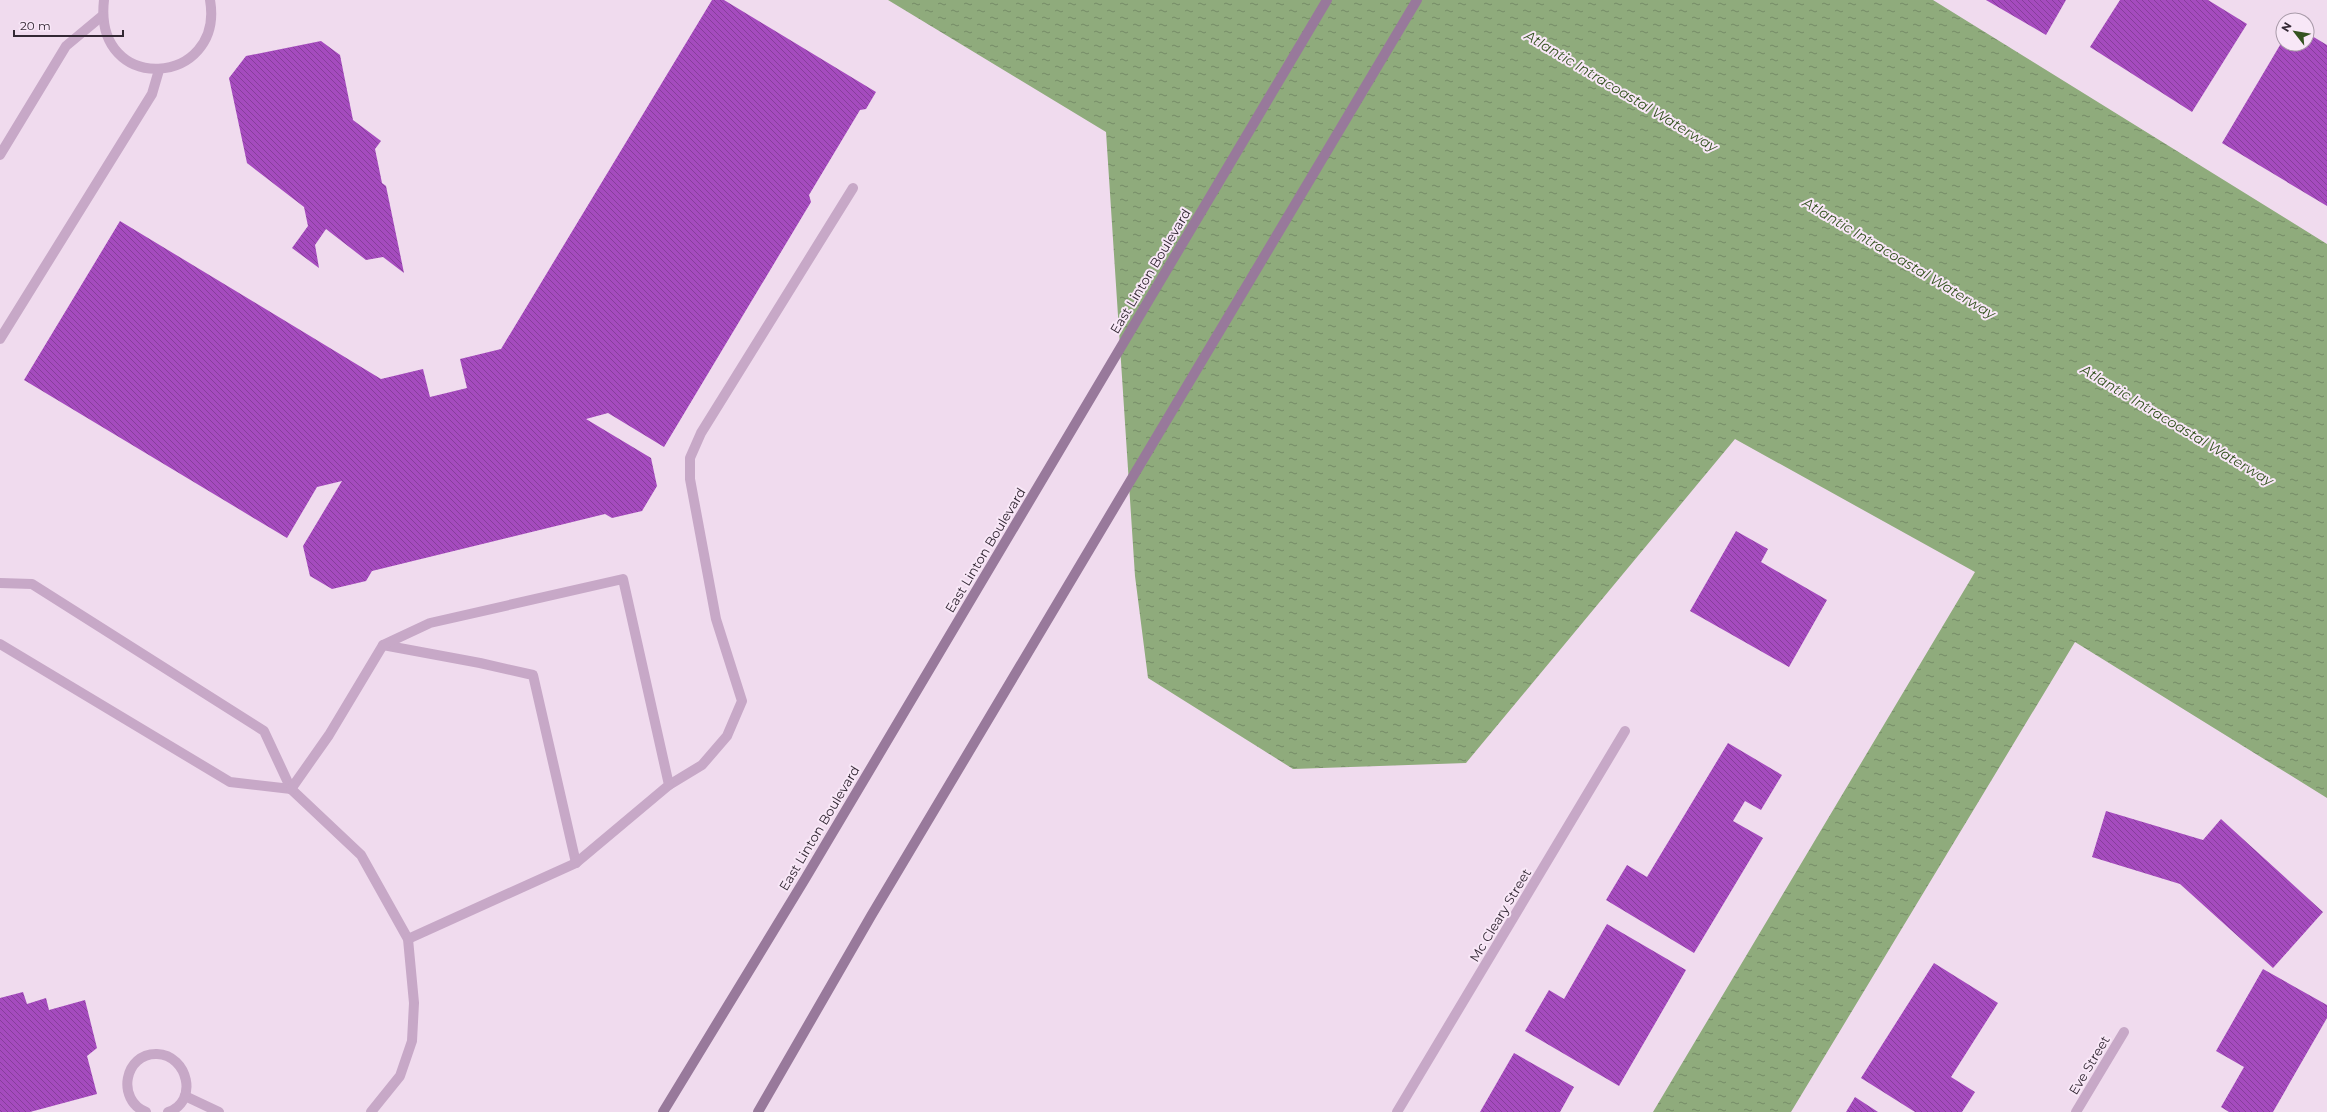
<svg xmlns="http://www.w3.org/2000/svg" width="2327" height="1112" font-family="Montserrat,sans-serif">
<defs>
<pattern id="water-ripples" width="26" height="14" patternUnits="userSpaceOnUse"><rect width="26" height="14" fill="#8fab7c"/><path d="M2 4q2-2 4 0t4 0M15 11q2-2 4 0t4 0" fill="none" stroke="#758b66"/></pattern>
<pattern id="building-back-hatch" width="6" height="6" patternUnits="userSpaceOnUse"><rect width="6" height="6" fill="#a54bbe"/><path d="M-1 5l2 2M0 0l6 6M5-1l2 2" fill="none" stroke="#873e9b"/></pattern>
</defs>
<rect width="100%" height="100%" fill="#f0dbee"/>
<!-- water -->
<path fill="url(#water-ripples)" d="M888,0H1933L2327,244V798L2075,642L1791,1112H1653L1975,572L1735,439L1466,763L1293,769L1148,678L1135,576L1106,132Z"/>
<!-- building -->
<g fill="url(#building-back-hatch)">
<path d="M712,0H724L876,92L866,109L860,110L809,195L811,202L664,447L608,413L586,419L651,458L657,486L642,511L612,518L605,514L372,571L366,581L332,589L310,576L303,546L342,481L317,487L287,538L24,380L120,221L381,379L423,369L430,397L467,388L460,359L501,349Z"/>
<path d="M1986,0H2066L2046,35Z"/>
<path d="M2120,0H2208L2247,24L2192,112L2090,47Z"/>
<path d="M2307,33L2327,45V206L2222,143L2283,40V44H2307Z"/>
<path d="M321,41L340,55L353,120L381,141L375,149L382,183L386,186L404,273L383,257L366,260L326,229L315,245L319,268L292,248L308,226L304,207L247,163L229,78L246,56Z"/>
<path d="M1736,531L1768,549L1761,562L1827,600L1789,667L1690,611Z"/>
<path d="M1728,743L1782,775L1761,810L1745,801L1733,821L1763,838L1694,953L1606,900L1627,865L1647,877Z"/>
<path d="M2106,811L2203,840L2221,819L2323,912L2273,968L2180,884L2092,857Z"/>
<path d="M1607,924L1686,970L1619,1086L1525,1031L1549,990L1564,999Z"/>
<path d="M1934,963L1998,1003L1951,1077L1975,1092L1962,1112H1915L1861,1078Z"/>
<path d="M2263,969L2327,1005V1018L2273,1112H2229L2221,1107L2244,1067L2216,1051Z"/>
<path d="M23,992L27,1004L46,998L49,1010L85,1000L97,1048L87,1056L97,1094L30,1112H0V998Z"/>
<path d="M1514,1053L1574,1087L1560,1112H1480Z"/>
<path d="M1855,1097L1878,1112H1846Z"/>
</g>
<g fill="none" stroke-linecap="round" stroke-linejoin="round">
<!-- lane -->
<g stroke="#c7a8c7" stroke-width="10">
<path d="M104,0C93,97 225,86 210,0"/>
<path d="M0,155L66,46L102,16"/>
<path d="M0,339L152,94L159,70"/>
<path d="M0,583L32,584L264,731L291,789L361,855L408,939L414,1003L412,1041L400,1076L371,1112"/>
<path d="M0,644L230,782L291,789"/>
<path d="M383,645L480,663L533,675L576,863"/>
<path d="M669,785L702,765L727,736L742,701L716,619L690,479V458L701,433L853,188"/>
<path d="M291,789L329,735L383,645L430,623L623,579L669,785L576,863L408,939"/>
<path d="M185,1096L219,1112"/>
<path d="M146,1112C116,1100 124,1053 157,1054C188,1055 199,1102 168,1112"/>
</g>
<!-- street -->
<g stroke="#c7a8c7" stroke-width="10">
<path d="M1397,1112L1625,731"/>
<path d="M2076,1112L2124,1032"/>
</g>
<!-- secondary -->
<g stroke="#98799b" stroke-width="10">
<path d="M663,1112L805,879L1327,0"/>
<path d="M758,1112L871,916L1417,0"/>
</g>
</g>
<g text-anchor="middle" stroke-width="4" stroke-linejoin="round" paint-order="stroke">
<!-- street labels -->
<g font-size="13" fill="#332834" stroke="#f8e7f7">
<text transform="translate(1150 271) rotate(-59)" y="5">East Linton Boulevard</text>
<text transform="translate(985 550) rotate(-59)" y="5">East Linton Boulevard</text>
<text transform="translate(819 828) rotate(-59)" y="5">East Linton Boulevard</text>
<text transform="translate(1500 915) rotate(-59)" y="5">Mc Cleary Street</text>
<text transform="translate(2089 1065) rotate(-59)" y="5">Eve Street</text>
</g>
<!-- water labels -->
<g font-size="14" font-style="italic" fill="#345320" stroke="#f8e7f7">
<text transform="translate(1621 91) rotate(31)" y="5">Atlantic Intracoastal Waterway</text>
<text transform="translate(1899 258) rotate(31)" y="5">Atlantic Intracoastal Waterway</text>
<text transform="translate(2177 425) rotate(31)" y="5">Atlantic Intracoastal Waterway</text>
</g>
</g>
<!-- north arrow -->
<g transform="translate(2295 32) rotate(301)"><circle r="19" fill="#f8e7f7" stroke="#a99ba9"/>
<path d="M0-3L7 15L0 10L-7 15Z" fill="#345320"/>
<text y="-6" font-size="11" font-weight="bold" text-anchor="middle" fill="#332834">N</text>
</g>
<!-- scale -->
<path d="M14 30v6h109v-6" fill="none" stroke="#332834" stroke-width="2"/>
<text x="20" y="30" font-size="12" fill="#332834" stroke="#f8e7f7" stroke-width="3" paint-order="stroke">20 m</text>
</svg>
